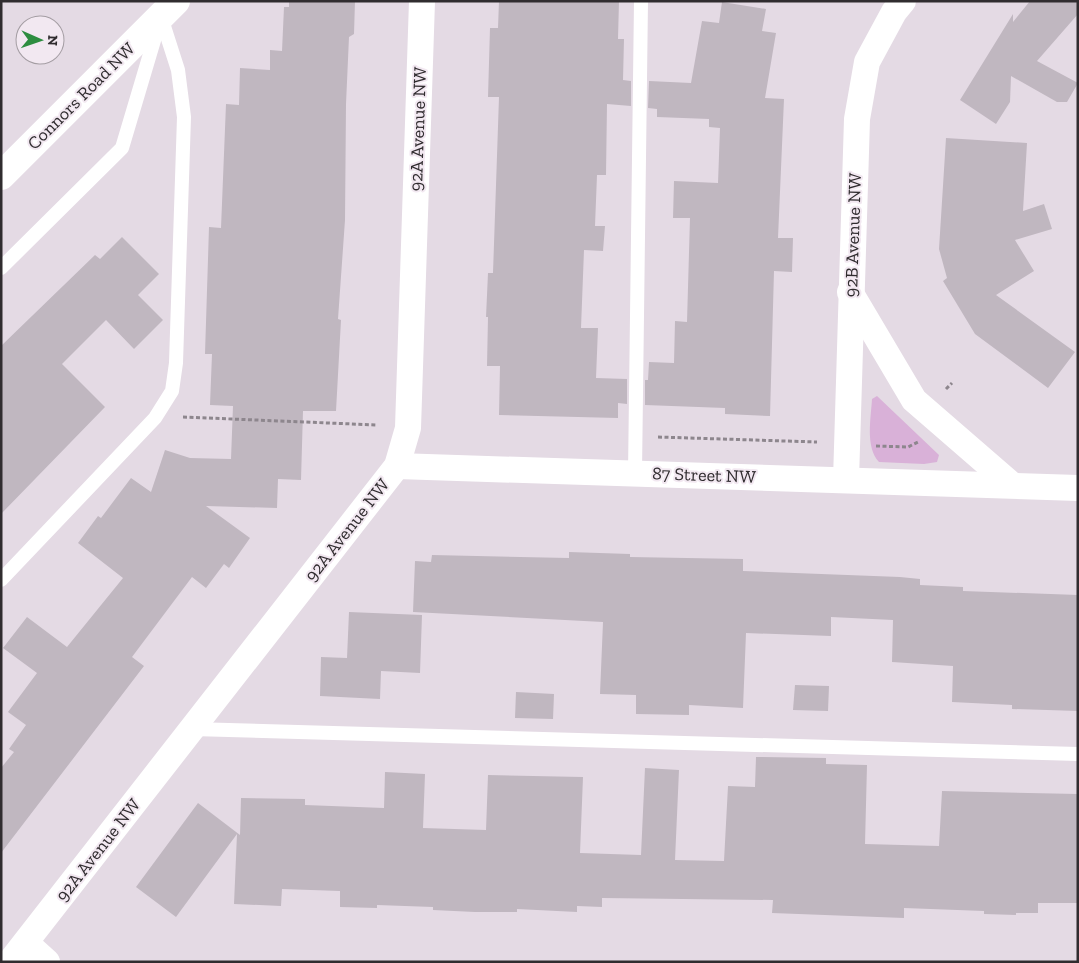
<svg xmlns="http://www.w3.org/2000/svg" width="1079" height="963" font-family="'Zilla Slab',serif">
<rect width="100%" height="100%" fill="#e4dae4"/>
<!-- green -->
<path fill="#d9b1d8" d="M877,396L939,455L937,462L924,464L879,462C865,447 871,418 872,399Z"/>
<!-- building -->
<g fill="#c0b7c0">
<path d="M289,1H355L354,34L349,37L346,104L345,220L338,319L341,320L336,411H303L301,480L278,479L277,508L206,506L250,538L229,568L224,564L206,588L192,577L132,657L144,666L1,853V768L14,752L9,749L26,725L8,712L37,673L3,648L27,617L67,647L123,578L78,543L98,516L101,518L131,478L151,492L165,450L190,458L231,459L233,406L210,405L212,354H205L209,227L221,228L226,104L239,105L240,68L270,70V50L282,51L284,7H289Z"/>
<path d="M499,1H619L618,39H624L623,80L631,81V106L607,104L606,175H597L595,226H605L603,251L584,250L581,328H598L596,378L627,379V404L618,403V418L499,415L500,366H487L488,317H486L488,273H493L499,97H488L490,28H498Z"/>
<path d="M1030,1H1078V14L1037,61L1078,83L1067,102H1057L1011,76L1010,102L996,124L960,100L1013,14V22Z"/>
<path d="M722,2L766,9L762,31L776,33L765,98L784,99L778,238H793L792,272L774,271L770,416L725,414V408L645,405V380H648L649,362L674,363L675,321L687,322L690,218H673L674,181L718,183L720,128L709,127V119L657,117V109L648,108L649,81L691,83L702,21L719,23Z"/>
<path d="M946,138L1027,143L1023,211L1044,204L1052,229L1015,240L1034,271L996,295L1075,352L1048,388L975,334L943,281L947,278L939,249Z"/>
<path d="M122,237L159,274L138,295L163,320L134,349L106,320L62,364L105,407L1,514V346L95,255L100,259Z"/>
<path d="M569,552L630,554V557L743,559V571L900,577L920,579V585L963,587V591L1078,595V711L1012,709V705L952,702L953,666L892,662L893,620L831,617V636L746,633L743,708L689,705V715L636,714V695L600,694L603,622L413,612L415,561L431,562L432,555L569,558Z"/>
<path d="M349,612L422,615L420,673L381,671L380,699L320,696L321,657L347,658Z"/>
<path d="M795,685L829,686L828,711L793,710Z"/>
<path d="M516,692L554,694L553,719L515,718Z"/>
<path d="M756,757L826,758V764L867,765L865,844L939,846L942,791L1078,794V903H1038V913H1016V915L984,914V911L904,908V918L772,913L773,900L602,898V907L577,906V912L517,909V912H475L433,910V907L377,905V908L340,907V891L282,889L281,906L234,904L237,834L176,917L136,887L198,803L240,835L241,798L305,799V805L384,808L385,772L425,774L423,828L486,830L488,775L583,777L580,853L641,855L645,768L679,770L675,860L724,861L728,786L755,787Z"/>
</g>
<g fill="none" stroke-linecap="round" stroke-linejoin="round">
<!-- path -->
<g stroke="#8d868d" stroke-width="3" stroke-dasharray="4 2.5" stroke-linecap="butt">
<path d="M946,389L952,383"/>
<path d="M183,417L377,425"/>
<path d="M658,437L817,442"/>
<path d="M876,446L908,447L918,442"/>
</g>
<!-- lane -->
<g stroke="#fff" stroke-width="14">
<path d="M1,268L122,148L158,27"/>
<path d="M635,473L641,1"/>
<path d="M1,580L155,418L172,391L176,363L184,117L178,70L161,17"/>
<path d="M192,729L1078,754"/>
</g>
<!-- street -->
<g stroke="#fff" stroke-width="26">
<path d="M850,292L914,400L1012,485"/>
<path d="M397,466L1078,488"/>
<path d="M846,480L857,119L867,62L894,12L903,1"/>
<path d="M26,943L47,962"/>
<path d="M10,962L397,466L408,428L422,1"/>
</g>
<!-- secondary -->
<path stroke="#fff" stroke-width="28" d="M1,176L176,1"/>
</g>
<g text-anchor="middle" stroke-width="4" stroke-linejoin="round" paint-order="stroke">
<!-- street labels -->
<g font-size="18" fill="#302c2f" stroke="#f2e8f1">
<text transform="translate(81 96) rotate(-45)" y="6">Connors Road NW</text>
<text transform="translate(418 129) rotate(-88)" y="6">92A Avenue NW</text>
<text transform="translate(853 235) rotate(-88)" y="6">92B Avenue NW</text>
<text transform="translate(704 475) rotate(2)" y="6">87 Street NW</text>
<text transform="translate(347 530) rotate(-52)" y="6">92A Avenue NW</text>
<text transform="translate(98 850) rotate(-52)" y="6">92A Avenue NW</text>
</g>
</g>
<!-- border -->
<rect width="1079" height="963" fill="none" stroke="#302c2f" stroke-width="5"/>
<!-- north arrow -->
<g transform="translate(40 40) rotate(92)"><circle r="24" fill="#f2e8f1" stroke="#a49da3"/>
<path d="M0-4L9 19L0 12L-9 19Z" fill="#2d8d40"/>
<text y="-8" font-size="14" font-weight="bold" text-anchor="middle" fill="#302c2f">N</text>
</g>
</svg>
